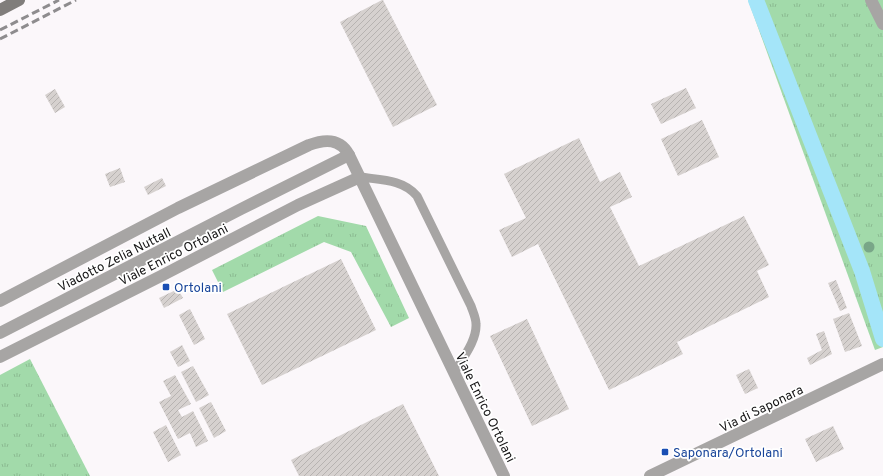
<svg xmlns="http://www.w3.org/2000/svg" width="883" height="476" font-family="Overpass,sans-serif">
<defs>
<pattern id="grass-tufts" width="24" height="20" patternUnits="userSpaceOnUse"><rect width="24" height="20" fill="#a2daaa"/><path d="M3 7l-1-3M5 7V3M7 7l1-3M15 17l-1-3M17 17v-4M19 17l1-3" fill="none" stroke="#8bba91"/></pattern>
<pattern id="building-hatch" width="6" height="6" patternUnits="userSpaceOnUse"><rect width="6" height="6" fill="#d6d1cf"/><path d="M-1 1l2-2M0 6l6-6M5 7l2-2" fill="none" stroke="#b7b3b1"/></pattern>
</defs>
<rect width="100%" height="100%" fill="#fbf7fa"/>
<!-- grass -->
<g fill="url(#grass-tufts)">
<path d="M748,0H883V347L875,350Z"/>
<path d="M318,216L366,226L409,318L391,327L351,252L324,242L223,292L212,270Z"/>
<path d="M30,359L90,476H0V375Z"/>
</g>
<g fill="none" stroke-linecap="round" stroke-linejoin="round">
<!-- canal -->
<path stroke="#a4e5f9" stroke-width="16" d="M756,0L862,271L883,339"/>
</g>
<!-- building -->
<g fill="url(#building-hatch)">
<path d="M382,0H383L437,105L393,127L340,22Z"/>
<path d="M686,88L696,108L661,124L651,104Z"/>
<path d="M55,89L65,107L55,113L45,95Z"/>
<path d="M702,120L719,157L678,176L661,139Z"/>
<path d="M579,138L600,182L620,172L632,197L610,207L639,266L744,216L769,265L757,271L769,297L677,342L683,354L609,390L538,244L512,257L499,230L526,218L504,174Z"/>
<path d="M120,168L125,182L110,187L105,174Z"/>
<path d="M162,178L166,186L148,195L144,187Z"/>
<path d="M341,259L376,330L262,385L227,314Z"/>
<path d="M836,280L847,308L840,311L828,283Z"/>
<path d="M178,289L183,298L164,308L159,298Z"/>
<path d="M190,309L205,339L194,345L179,315Z"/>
<path d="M849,313L862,346L845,352L833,319Z"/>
<path d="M527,319L569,409L532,426L490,336Z"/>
<path d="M824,331L832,354L810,365L807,358L822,350L816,334Z"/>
<path d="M182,345L190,361L178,367L170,352Z"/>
<path d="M193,366L209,395L196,402L181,372Z"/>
<path d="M749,369L758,388L745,394L736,375Z"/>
<path d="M175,375L191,404L178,410L182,417L193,411L208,441L196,447L190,433L178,439L159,402L171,396L163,381Z"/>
<path d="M211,402L226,431L214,438L199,408Z"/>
<path d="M403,404L439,476H299L291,460Z"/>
<path d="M166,425L181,455L168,462L153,432Z"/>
<path d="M833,426L844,449L816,462L805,439Z"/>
</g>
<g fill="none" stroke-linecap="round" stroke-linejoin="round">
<!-- service -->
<path stroke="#a7a5a4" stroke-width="9" d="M360,177C380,180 403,179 417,196L471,306C473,312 476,318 476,324C477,341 462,359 454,373"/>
<!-- minor -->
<g stroke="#a7a5a4" stroke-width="12">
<path d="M871,0L883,24"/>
<path d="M0,301L178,208L309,145C325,139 340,138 349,155"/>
<path d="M0,357L161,276L298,205L360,177"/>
</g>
<!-- tertiary -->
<g stroke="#a7a5a4" stroke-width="12">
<path d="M0,333L241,209L349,155L504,476"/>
<path d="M650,476L883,364"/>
</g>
<!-- secondary -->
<path stroke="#807d7b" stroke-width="12" d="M0,10L19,0"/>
<!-- rail -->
<g stroke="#8e8c8e" stroke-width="3" stroke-dasharray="8 4" stroke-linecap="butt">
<path d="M0,30L59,0"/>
<path d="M0,39L76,0"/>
</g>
</g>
<!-- trees -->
<circle fill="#79a688" cx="869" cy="247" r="5.5"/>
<!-- markers -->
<g fill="#1a4fb4" stroke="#fff" stroke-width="1.5">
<rect x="162" y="283" width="8" height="8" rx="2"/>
<rect x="661" y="448" width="8" height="8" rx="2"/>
</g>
<g text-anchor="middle" stroke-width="3.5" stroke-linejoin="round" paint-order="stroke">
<!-- street labels -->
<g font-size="13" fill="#141314" stroke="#fff">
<text transform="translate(173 254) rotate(-27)" y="5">Viale Enrico Ortolani</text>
<text transform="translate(114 259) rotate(-27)" y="5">Viadotto Zelia Nuttall</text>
<text transform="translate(486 407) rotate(64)" y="5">Viale Enrico Ortolani</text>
<text transform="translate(761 408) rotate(-26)" y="5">Via di Saponara</text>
</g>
<!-- transit labels -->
<g font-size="13" fill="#164399" stroke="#fff" text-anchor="start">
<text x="174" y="292">Ortolani</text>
<text x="673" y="457">Saponara/Ortolani</text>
</g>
</g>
</svg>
